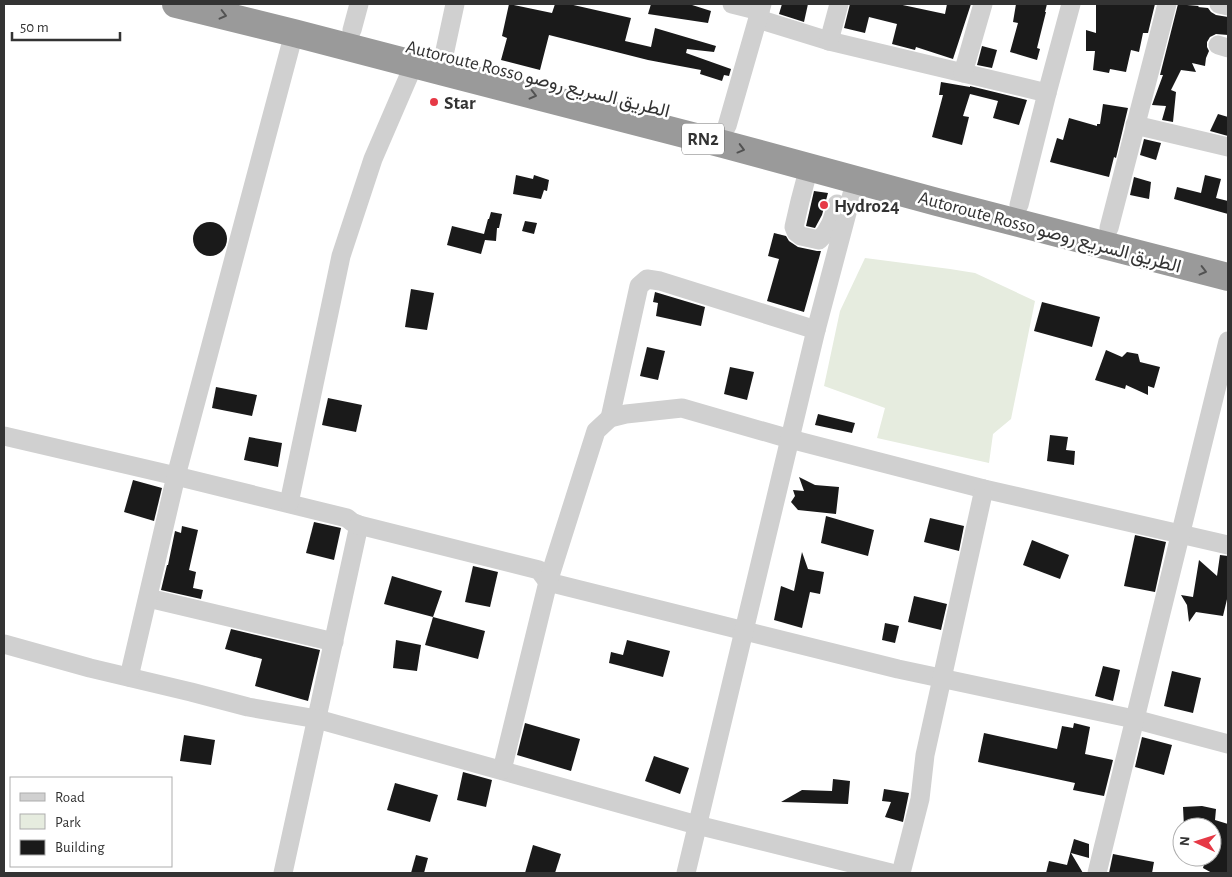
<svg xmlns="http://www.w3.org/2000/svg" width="1232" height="877" font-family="'Alegreya Sans',Vazirmatn,sans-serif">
<rect width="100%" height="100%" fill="#fff"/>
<!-- green -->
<path fill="#e6ecdf" d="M865,258L950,269L975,273L1035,301L1011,419L993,434L989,463L877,438L885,408L824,386L840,311Z"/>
<!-- building -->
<g fill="#1a1a1a">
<path d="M509,4L552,13L555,4H569L631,18L625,41L651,47L655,28L716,46L714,52L687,49L686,53L731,69L729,76L724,75L722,81L700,74L701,70L648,60L549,35L540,70L501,60L507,38L502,36Z"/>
<path d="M651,4H689L711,11L708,23L648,14Z"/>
<path d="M782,4H808L804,22L779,14Z"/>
<path d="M850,4H898L945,14L947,4H971L953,59L916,47L915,50L892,44L897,24L869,17L865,33L844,28Z"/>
<path d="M1016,4H1047L1045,12H1046L1037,48L1040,49L1037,60L1010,52L1018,23L1013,22Z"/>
<path d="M1096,4H1155L1148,33H1143L1139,52L1131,50L1126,72L1110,69L1109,73L1093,70L1095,51H1086V30L1096,33Z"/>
<path d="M1178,4H1187V5L1199,6L1198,7L1208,8L1211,12L1216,15L1228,17V35L1216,34L1210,37L1207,42V47L1209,51L1206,58L1205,66L1192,63L1196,72L1181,70L1171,90L1176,92L1173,122L1162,120L1166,106L1152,105L1163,75H1160Z"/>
<path d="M982,46L997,50L992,68L977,65Z"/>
<path d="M941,82L970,87V86L1027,100L1019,125L993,118L998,101L970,94L963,116L969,117L962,145L932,137L943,95H939Z"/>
<path d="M1103,104L1128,108L1116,158L1114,157L1109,177L1050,162L1057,138L1063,140L1069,118L1097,126V124H1100Z"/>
<path d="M1218,114L1228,117V136L1210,131Z"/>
<path d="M1144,139L1161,143L1156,160L1140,155Z"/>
<path d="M516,175L533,179L534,175L549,180L547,191L544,190L541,199L513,194Z"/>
<path d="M1205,175L1221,179L1216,198L1228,201V214L1174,199L1177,187L1201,193Z"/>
<path d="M1134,177L1151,182L1149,199L1130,195Z"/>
<path d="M814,191L828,193L822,215L815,228L806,226Z"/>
<path d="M491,212L502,214L499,228H497L496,241L485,240L481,254L447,245L452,226L484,234L488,219H489Z"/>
<path d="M525,221L537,223L534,234L522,231Z"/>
<circle cx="210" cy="239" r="17"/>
<path d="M774,233L786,236L789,241L798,247L817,251H821L804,312L767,301L779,259L768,256Z"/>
<path d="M411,289L434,293L427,330L405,327Z"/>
<path d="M655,292L705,307L701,326L656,316L658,303L653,302Z"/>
<path d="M1042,302L1100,317L1092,347L1034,331Z"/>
<path d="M647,347L665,351L658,380L640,376Z"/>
<path d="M1106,350L1122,357L1127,352L1138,354L1140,362L1160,367L1154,388L1148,386V395L1126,385L1125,389L1095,380Z"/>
<path d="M730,367L754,372L747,400L724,394Z"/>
<path d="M216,387L257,395L252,416L212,408Z"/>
<path d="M328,398L362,405L356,432L322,425Z"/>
<path d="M818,414L855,423L852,433L815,425Z"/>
<path d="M1050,435L1068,437L1066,450L1075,451L1074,465L1047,461Z"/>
<path d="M249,437L282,443L278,467L244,460Z"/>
<path d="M799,477L815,485L839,487L836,514L798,510L791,502L795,496L793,490L804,491Z"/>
<path d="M133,480L162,488L154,521L124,512Z"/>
<path d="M826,516L874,530L868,556L821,543Z"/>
<path d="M930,518L964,526L959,551L924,542Z"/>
<path d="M314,522L341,528L334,560L306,553Z"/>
<path d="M182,526L198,530L189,570L196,572L193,588L203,590L201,599L161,590L167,565H168L175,531L181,533Z"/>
<path d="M1135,535L1166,542L1155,592L1124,586Z"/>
<path d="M1032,540L1069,555L1060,579L1023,565Z"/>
<path d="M802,552L808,569L824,572L820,594L810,592L802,628L774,620L781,586L794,591Z"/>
<path d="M1220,555L1228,556V595L1223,616L1196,612L1189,622L1187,605L1181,595L1193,597L1199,560L1217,576Z"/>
<path d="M473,566L498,572L490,607L465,602Z"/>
<path d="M392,576L442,591L433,617L384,604Z"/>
<path d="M914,596L947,604L941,630L908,622Z"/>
<path d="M433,617L485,631L478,659L425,645Z"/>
<path d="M885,623L899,626L895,643L882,640Z"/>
<path d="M231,629L320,650L308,701L255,686L262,659L225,649Z"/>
<path d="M396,640L421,645L417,671L393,668Z"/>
<path d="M627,640L670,651L663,677L609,663L611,652L623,655Z"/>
<path d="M1103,666L1120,670L1113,701L1095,696Z"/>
<path d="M1172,671L1201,678L1193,713L1164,706Z"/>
<path d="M525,723L580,739L571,771L517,755Z"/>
<path d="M1074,723L1090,727L1085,754L1113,760L1104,796L1073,790L1075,783L978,762L984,733L1057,749L1062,726L1073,728Z"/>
<path d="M184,735L215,740L211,765L180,761Z"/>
<path d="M1142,737L1172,745L1164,775L1135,767Z"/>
<path d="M654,756L689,768L680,794L645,781Z"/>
<path d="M463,772L492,780L486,807L457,800Z"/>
<path d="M833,779L850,781L848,804L781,802L802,790L832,791Z"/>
<path d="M395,783L438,795L430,822L387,810Z"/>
<path d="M884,789L909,793L903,822L885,817L891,802L882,801Z"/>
<path d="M1202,806L1216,809L1215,820L1228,824V873H1212L1203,868L1206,857H1212V827H1184L1183,807Z"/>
<path d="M1074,839L1089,844V858L1071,853L1083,873H1046L1049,861L1067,865Z"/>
<path d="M533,845L561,854L555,873H525Z"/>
<path d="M1113,854L1154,862L1152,873H1109Z"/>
<path d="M416,855L428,858L424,873H411Z"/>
</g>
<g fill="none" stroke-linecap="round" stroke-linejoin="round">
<!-- minor -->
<g stroke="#d0d0d0" stroke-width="19">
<path d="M732,4L760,11"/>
<path d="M1219,4L1228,6"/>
<path d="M758,19L829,41L1047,93"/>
<path d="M352,30L359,4"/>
<path d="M829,41L839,4"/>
<path d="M1218,45L1228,48"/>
<path d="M444,55L455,4"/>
<path d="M963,73L983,4"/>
<path d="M1135,125L1228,147"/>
<path d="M727,126L762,4"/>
<path d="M809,167L800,201L794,227L796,232L801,236L819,240C830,230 833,218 837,204"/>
<path d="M1019,205L1047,93L1071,4"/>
<path d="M1109,228L1167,4"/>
<path d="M610,418L639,286L647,279L660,281L816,330"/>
<path d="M4,436L176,476L347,518L352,522L359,525L283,873"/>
<path d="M289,503L341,256L373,159L414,64"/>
<path d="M359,525L539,570L548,582L898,669L1134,719L1228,744"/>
<path d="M148,598L334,642"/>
<path d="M4,644L90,668L191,692L248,707L317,719L697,825L891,873"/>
<path d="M129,677L176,476L294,33"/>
<path d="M502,770L548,582L596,431L610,418L626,414L682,408L790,439L984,489L1228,545"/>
<path d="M686,873L816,330L856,179"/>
<path d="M901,873L920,799L925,755L984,489"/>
<path d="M1097,873L1228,341"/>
</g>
<!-- highway -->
<path stroke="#9a9a9a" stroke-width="28" d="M176,4L294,33L440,71L723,144L937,202L1228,277"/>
</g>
<!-- one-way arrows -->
<defs><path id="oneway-chevron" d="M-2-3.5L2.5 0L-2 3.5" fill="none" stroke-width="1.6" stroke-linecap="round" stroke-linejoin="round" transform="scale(1.25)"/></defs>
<g stroke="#525252">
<use href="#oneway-chevron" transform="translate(223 15) rotate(14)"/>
<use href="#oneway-chevron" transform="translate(533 95) rotate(14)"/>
<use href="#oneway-chevron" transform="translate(741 149) rotate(15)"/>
<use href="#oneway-chevron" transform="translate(1203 271) rotate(14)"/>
</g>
<!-- markers -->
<g fill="#e63946" stroke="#fff" stroke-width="2">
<circle cx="434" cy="102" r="5"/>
<circle cx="824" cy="205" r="5"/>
</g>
<g text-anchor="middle" stroke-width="5" stroke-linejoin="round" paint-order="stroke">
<!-- shield labels -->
<rect fill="#fff" stroke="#707070" stroke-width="1" x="682" y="123.5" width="42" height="31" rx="4"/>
<g font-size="18" font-weight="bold" fill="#333">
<text x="703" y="145">RN2</text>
</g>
<!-- street labels -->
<g font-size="19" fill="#333" stroke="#fff">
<text transform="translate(538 78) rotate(14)" y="7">Autoroute Rosso الطريق السريع روصو</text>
<text transform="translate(1050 231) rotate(15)" y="7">Autoroute Rosso الطريق السريع روصو</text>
</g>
<!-- poi labels -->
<g font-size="19" font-weight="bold" fill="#333" stroke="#fff" text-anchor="start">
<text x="444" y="109">Star</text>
<text x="834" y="212">Hydro24</text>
</g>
</g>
<!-- border -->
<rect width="1232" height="877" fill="none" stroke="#333333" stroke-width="10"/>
<!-- legend -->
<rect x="10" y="777" width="162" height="90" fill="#ffffff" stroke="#adadad"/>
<rect x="20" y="793" width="25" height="8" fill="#d0d0d0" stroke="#adadad"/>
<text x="55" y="802" font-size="15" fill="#333333">Road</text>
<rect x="20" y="814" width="25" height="15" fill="#e6ecdf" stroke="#adadad"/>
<text x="55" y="827" font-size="15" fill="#333333">Park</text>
<rect x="20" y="840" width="25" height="15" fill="#1a1a1a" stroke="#adadad"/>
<text x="55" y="852" font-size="15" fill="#333333">Building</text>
<!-- north arrow -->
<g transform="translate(1197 842) rotate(274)"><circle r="24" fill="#ffffff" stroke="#adadad"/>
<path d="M0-4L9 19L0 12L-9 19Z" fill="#e63946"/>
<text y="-8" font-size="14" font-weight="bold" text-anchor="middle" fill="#333333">N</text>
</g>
<!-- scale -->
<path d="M12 32v8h108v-8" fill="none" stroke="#333333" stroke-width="2.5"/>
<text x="20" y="32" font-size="15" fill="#333333" stroke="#ffffff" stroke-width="4" paint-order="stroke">50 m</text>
</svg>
